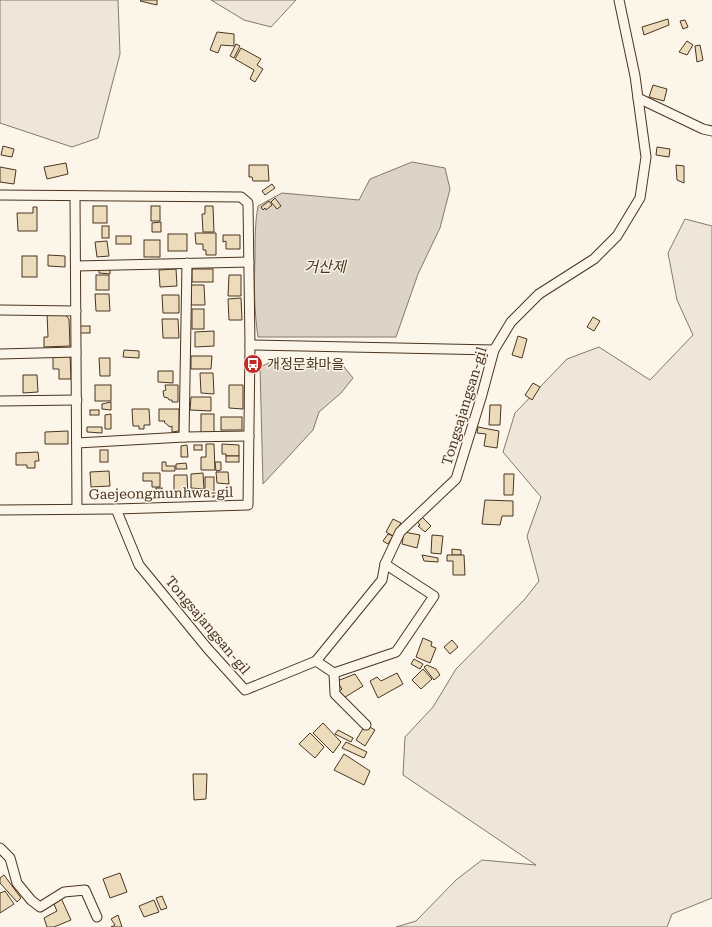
<svg xmlns="http://www.w3.org/2000/svg" width="712" height="927" font-family="'Roboto Serif','Noto Sans KR',serif">
<rect width="100%" height="100%" fill="#fbf6e9"/>
<!-- green -->
<g fill="#ede6d9" stroke="#887966">
<path d="M0,0H118L120,54L98,138L72,147L0,123Z"/>
<path d="M211,0H296L271,27L244,20Z"/>
<path d="M685,219L712,226V898L672,914L667,927H396L416,921L456,880L482,860L536,865L403,775L405,737L433,707L456,669L524,600L539,581L527,536L541,497L503,452L515,413L567,359L599,347L650,380L693,335L677,300L668,253Z"/>
</g>
<!-- water -->
<g fill="#dcd4c6" stroke="#887966">
<path d="M412,162L445,168L450,189L440,228L418,274L396,337H258C254,310 254,283 255,256C255,239 255,223 258,206L282,193L359,200L370,179Z"/>
<path d="M269,363L291,365L341,363L353,378L341,393L319,412L313,430L263,484L260,367Z"/>
</g>
<!-- building -->
<g fill="#ecdcbc" stroke="#4a3520">
<path d="M141,0H157V5L140,1Z"/>
<path d="M668,19L669,25L644,35L642,27Z"/>
<path d="M685,20L688,27L683,29L680,21Z"/>
<path d="M217,32L234,34V46L221,45L218,53L210,50Z"/>
<path d="M687,41L693,45L687,55L679,52Z"/>
<path d="M236,44L240,46L234,58L230,56Z"/>
<path d="M700,45L703,60L697,62L695,46Z"/>
<path d="M241,48L261,59L257,65L263,69L255,82L250,79L254,70L235,59Z"/>
<path d="M653,85L667,89L664,101L649,97Z"/>
<path d="M3,146L14,149L12,157L1,155Z"/>
<path d="M657,147L670,149L669,157L656,155Z"/>
<path d="M66,163L68,174L47,179L44,167Z"/>
<path d="M249,165H268L269,181H253L252,177H249Z"/>
<path d="M676,165L684,166V183L677,180Z"/>
<path d="M0,167L16,170L14,184L0,182Z"/>
<path d="M272,184L275,188L265,195L262,191Z"/>
<path d="M275,198L281,206L277,209L271,202Z"/>
<path d="M269,201L272,205L266,210L265,208L263,210L261,207Z"/>
<rect x="93" y="206" width="14" height="17"/>
<rect x="151" y="206" width="9" height="15"/>
<path d="M205,206H213L214,232H203L202,214H205Z"/>
<path d="M33,207H37V231H18L17,213H33Z"/>
<path d="M161,222V232H152V223Z"/>
<rect x="102" y="226" width="7" height="12"/>
<path d="M195,233H216V255H206V250H203V244H196Z"/>
<rect x="168" y="234" width="19" height="17"/>
<path d="M223,235H240V249H226V241L223,242Z"/>
<rect x="116" y="236" width="15" height="8"/>
<rect x="144" y="240" width="16" height="17"/>
<path d="M107,241L109,256L97,257L95,242Z"/>
<path d="M48,255L65,256V267L48,266Z"/>
<rect x="22" y="256" width="15" height="21"/>
<path d="M99,269H110V274L99,273Z"/>
<path d="M176,269L177,286L160,287L159,270Z"/>
<rect x="192" y="269" width="21" height="13"/>
<rect x="96" y="275" width="13" height="15"/>
<path d="M229,275H241V296H228Z"/>
<path d="M191,285H204L205,305H191Z"/>
<path d="M95,294H109L110,311H96Z"/>
<path d="M162,295H179V313H163Z"/>
<path d="M241,298L242,320H229L228,299Z"/>
<rect x="192" y="309" width="12" height="20"/>
<path d="M47,313H64L69,319L70,346L44,347V337H48Z"/>
<path d="M593,317L600,321L594,331L587,327Z"/>
<path d="M162,319H178L179,338H163Z"/>
<rect x="80" y="326" width="10" height="7"/>
<path d="M214,331V346L195,347V332Z"/>
<path d="M518,336L527,339L522,358L512,355Z"/>
<path d="M124,350L139,351V358L123,357Z"/>
<path d="M70,355L71,379H59V369H53V356Z"/>
<path d="M191,356H212L211,369H191Z"/>
<path d="M99,358H110V376H100Z"/>
<path d="M158,371H173V383L158,382Z"/>
<path d="M200,373H213L214,394L201,393Z"/>
<path d="M23,375H37L38,392L23,393Z"/>
<path d="M533,383L540,387L532,400L525,395Z"/>
<rect x="95" y="385" width="16" height="16"/>
<path d="M165,385H178V402H172V400H169L168,398L164,397L163,391L166,390Z"/>
<path d="M229,385H243V409L229,408Z"/>
<path d="M191,397H211V411L190,410Z"/>
<path d="M111,402V410L102,409V404Z"/>
<path d="M490,405H501L500,425H489Z"/>
<path d="M132,409H149L150,425H144V429H139V426H133Z"/>
<path d="M159,409H179V431L172,432V426L170,427L164,422L165,421H159Z"/>
<rect x="90" y="410" width="9" height="5"/>
<path d="M111,414V429H105V415Z"/>
<rect x="201" y="414" width="13" height="21"/>
<rect x="221" y="417" width="21" height="13"/>
<path d="M87,427H102V433L87,432Z"/>
<path d="M478,427L499,431L497,448L484,446L486,434L477,433Z"/>
<path d="M68,431V444H45V432Z"/>
<path d="M206,444H214L215,470H201V457H206Z"/>
<path d="M222,444L239,445V456H226V454H222Z"/>
<path d="M187,445L188,457H181V446Z"/>
<rect x="194" y="445" width="8" height="5"/>
<rect x="100" y="450" width="8" height="12"/>
<path d="M38,452L39,461H35V468H27V465H16V453Z"/>
<rect x="226" y="456" width="13" height="6"/>
<path d="M162,462H166V466H175V471H162Z"/>
<path d="M215,462H221V470L216,471Z"/>
<path d="M186,463L187,469H176V464Z"/>
<path d="M109,471L110,486L91,487L90,472Z"/>
<path d="M216,472H228L229,484L217,483Z"/>
<path d="M143,473H160V487H152V481H143Z"/>
<path d="M203,473L204,489L191,488V474Z"/>
<path d="M504,474H514L513,495H504Z"/>
<path d="M174,475H187L188,497H174Z"/>
<rect x="205" y="477" width="9" height="20"/>
<rect x="156" y="488" width="6" height="9"/>
<path d="M485,500L513,501V516H502L500,525L482,524Z"/>
<path d="M420,515L431,526L425,532L418,526L420,525L416,520Z"/>
<path d="M393,519L401,523L393,536L386,532Z"/>
<path d="M404,532L420,535L417,548L402,544Z"/>
<path d="M388,534L393,536L388,544L383,541Z"/>
<path d="M432,535L443,536L441,554L431,553Z"/>
<path d="M452,549L461,550V555H452Z"/>
<path d="M422,555L438,558V562L424,561Z"/>
<path d="M447,555H464L465,575H453V561H447Z"/>
<path d="M423,638L432,642L431,646L436,648L430,663L416,657Z"/>
<path d="M452,640L458,647L450,654L444,647Z"/>
<path d="M414,659L423,664L420,669L411,664Z"/>
<path d="M427,665L436,669L440,675L434,680L424,667Z"/>
<path d="M423,669L432,679L421,689L412,680Z"/>
<path d="M397,673L403,684L378,698L370,681L377,677L381,681Z"/>
<path d="M355,674L363,686L342,699L338,692L342,689L337,681Z"/>
<path d="M323,723L341,742L333,753L313,733Z"/>
<path d="M368,726L375,730L365,746L356,740L364,727Z"/>
<path d="M338,730L353,738L351,742L335,734Z"/>
<path d="M310,733L324,747L315,758L299,744Z"/>
<path d="M346,742L367,752L364,758L342,748Z"/>
<path d="M344,754L370,771L364,785L334,770Z"/>
<path d="M193,774H207L206,799L194,800Z"/>
<path d="M120,873L127,892L110,898L103,879Z"/>
<path d="M4,875L21,898L17,902L0,883V878Z"/>
<path d="M5,891L14,904L0,913V893Z"/>
<path d="M162,896L167,908L161,910L156,898Z"/>
<path d="M61,898L71,920L54,927H47L44,918L57,911L53,902Z"/>
<path d="M154,900L159,912L144,917L139,906Z"/>
<path d="M118,915L122,927H111L115,925L111,919Z"/>
</g>
<g fill="none" stroke-linecap="round" stroke-linejoin="round">
<defs>
<g id="minor">
<path d="M638,98L703,129L712,131"/>
<path d="M0,195L241,197L248,203L250,345L248,505L116,509L0,510"/>
<path d="M75,196L77,509"/>
<path d="M76,266L249,262"/>
<path d="M0,310L76,311"/>
<path d="M250,345L494,350"/>
<path d="M0,354L76,352"/>
<path d="M0,401L77,400"/>
<path d="M184,437L187,263"/>
<path d="M77,443L184,437L249,436"/>
<path d="M116,509L139,565L208,649L245,690L316,661L382,580L385,564L400,532L456,479L481,398L494,350L511,322L539,294L594,259L617,236L640,198L646,157L635,76L619,0"/>
<path d="M316,661L334,673L335,694L366,725"/>
<path d="M334,673L396,652L434,596L385,564"/>
<path d="M0,848L10,858L17,883L31,900L40,907L64,892L85,890L97,917"/>
</g>
</defs>
<!-- minor casing -->
<use href="#minor" stroke="#4a3520" stroke-width="11"/>
<!-- minor -->
<use href="#minor" stroke="#fbf6e9" stroke-width="9"/>
</g>
<!-- icons -->
<defs>
<symbol id="bus-disc" viewBox="-11 -11 22 22"><circle r="9.5" fill="#c62828" stroke="#fbf6e9"/><path d="M-5-6H5V4H4V6H2V4H-2V6H-4V4H-5ZM-3.5-4V0h7V-4ZM-3.5 1.2v1.5H-2V1.2ZM2 1.2v1.5H3.5V1.2Z" fill="#fff"/></symbol>
</defs>
<g fill-rule="evenodd">
<use href="#bus-disc" x="242" y="353" width="22" height="22"/>
</g>
<g text-anchor="middle" stroke-width="3" stroke-linejoin="round" paint-order="stroke">
<!-- poi labels -->
<g font-size="14" fill="#4a3520" stroke="#fbf6e9" text-anchor="start">
<text x="267" y="369">개정문화마을</text>
</g>
<!-- street labels -->
<g font-size="14" fill="#4a3520" stroke="#fbf6e9">
<text transform="translate(464 406) rotate(-73)" y="5">Tongsajangsan-gil</text>
<text transform="translate(161 493) rotate(-1)" y="5">Gaejeongmunhwa-gil</text>
<text transform="translate(208 625) rotate(50)" y="5">Tongsajangsan-gil</text>
</g>
<!-- water labels -->
<g font-size="15" font-style="italic" fill="#4a3520" stroke="#fbf6e9">
<text x="325" y="272">거산제</text>
</g>
</g>
</svg>
